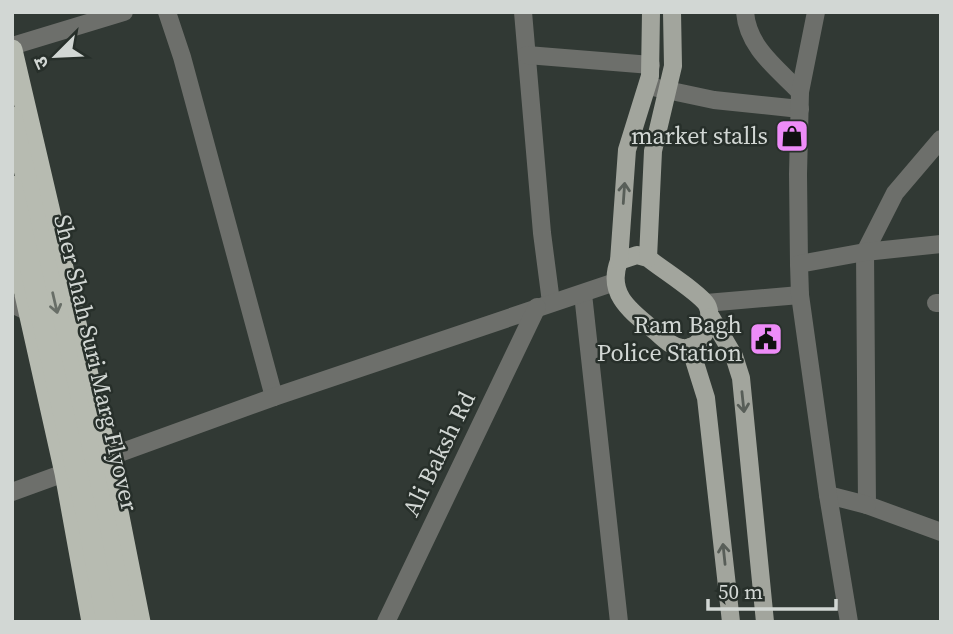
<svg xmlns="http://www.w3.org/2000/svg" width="953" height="634" font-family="'Source Serif 4','Noto Sans Devanagari',serif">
<rect width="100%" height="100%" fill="#313934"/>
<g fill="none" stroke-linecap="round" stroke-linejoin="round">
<!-- minor -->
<g stroke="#6d6f6b" stroke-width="18">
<path d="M167,12L182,57L274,397"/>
<path d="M523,12L542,233L551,302"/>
<path d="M745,12C748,48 777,68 800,92"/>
<path d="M12,46L124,12"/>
<path d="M527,55L651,65"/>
<path d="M648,86L714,100L800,109"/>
<path d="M941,139L895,193L865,252L867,505L941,532"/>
<path d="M799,264L798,174L800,92L816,12"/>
<path d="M583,294L619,622"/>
<path d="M706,303L800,295"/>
<path d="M936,303H941"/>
<path d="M12,304L29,312"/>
<path d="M12,492L274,397L615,282"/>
<path d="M828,495L867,505"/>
<path d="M386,622L537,307"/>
<path d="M849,622L828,495L800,295L799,264L865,252L941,244"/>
</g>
<!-- major -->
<g stroke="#a2a59d" stroke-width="18">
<path d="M637,255L648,258C660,268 701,294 707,305C715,320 701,351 682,348C671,347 663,338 655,331C632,312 606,295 619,261Z"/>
<path d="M648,258L653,151L673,66L672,12"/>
<path d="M619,261L627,150L650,76L651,12"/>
<path d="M711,317L734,356L741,378L765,622"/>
<path d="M690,347L706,398L731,622"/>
</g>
<!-- highway -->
<g stroke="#b7bbb1" stroke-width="21">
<path d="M12,50L107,456L140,622"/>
<path d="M12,236L65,473L92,622"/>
</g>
<!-- highway-bridge -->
<g stroke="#b7bbb1" stroke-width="21">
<path d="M12,117L105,522L125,622"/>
<path d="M12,186L89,526L107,622"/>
</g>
</g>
<!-- one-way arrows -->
<defs><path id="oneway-shaft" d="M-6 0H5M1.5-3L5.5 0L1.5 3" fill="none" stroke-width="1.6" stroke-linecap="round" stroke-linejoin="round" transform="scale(1.75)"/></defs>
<g stroke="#585e58">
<use href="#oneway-shaft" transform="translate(624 193) rotate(-86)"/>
<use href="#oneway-shaft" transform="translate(743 402) rotate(84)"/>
<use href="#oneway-shaft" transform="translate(724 554) rotate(-96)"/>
</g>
<use stroke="#686e67" href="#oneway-shaft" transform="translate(55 303) rotate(77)"/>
<!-- icons -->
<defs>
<symbol id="shop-square" viewBox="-11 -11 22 22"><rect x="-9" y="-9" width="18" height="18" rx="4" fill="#ee8cf8" stroke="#272f2a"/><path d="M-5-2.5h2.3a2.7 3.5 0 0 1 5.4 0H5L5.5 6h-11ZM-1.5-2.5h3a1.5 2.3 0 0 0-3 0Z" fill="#111"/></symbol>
<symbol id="civic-square" viewBox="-11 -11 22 22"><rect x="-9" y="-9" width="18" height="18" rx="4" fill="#ee8cf8" stroke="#272f2a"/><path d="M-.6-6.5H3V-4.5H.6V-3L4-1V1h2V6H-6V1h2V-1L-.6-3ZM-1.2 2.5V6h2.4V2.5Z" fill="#111"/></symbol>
</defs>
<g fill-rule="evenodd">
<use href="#shop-square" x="773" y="117" width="38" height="38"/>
<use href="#civic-square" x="747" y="320" width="38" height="38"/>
</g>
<g text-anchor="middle" stroke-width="5" stroke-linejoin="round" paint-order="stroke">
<!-- poi labels -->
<g font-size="24" fill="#d2d7d4" stroke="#272f2a" text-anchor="end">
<text x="768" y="144">market stalls</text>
<text x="742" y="333">Ram Bagh<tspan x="742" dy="28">Police Station</tspan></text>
</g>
<!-- street labels -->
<g font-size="24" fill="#d2d7d4" stroke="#272f2a">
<text transform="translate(96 363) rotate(77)" y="8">Sher Shah Suri Marg Flyover</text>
<text transform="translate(439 454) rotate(-64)" y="8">Ali Baksh Rd</text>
</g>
</g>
<!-- border -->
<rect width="953" height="634" fill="none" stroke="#d2d7d4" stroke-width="28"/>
<!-- north arrow -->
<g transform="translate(56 56) rotate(246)" stroke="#272f2a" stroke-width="5" paint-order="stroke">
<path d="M0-5L12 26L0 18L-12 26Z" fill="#d2d7d4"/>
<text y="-10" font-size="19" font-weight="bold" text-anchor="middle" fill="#d2d7d4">उ</text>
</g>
<!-- scale -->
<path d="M708 599v10h128v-10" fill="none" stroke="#d2d7d4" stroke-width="3.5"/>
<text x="718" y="599" font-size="21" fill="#d2d7d4" stroke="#272f2a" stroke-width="5" paint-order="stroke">50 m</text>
</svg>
